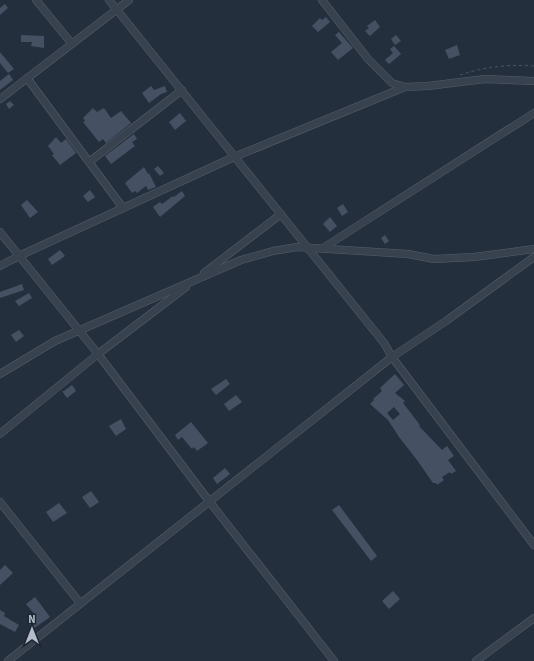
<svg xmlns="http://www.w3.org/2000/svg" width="534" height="661" font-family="'Source Sans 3',sans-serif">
<rect width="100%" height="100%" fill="#242f3e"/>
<!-- building -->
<g fill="#455162" fill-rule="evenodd">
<path d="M5,4L8,8L0,15V8Z"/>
<path d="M326,17L330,22L318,32L312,26L320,18L322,20Z"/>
<path d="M375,20L380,27L370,36L365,31L369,28L367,26Z"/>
<path d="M339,32L353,48L338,60L331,52L342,43L335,35Z"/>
<path d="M21,35L44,36V48L31,46L32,42H21Z"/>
<path d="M396,35L401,41L395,45L391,39Z"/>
<path d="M457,45L460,55L449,59L445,50Z"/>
<path d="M394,46L401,54L389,64L385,60L393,53L390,49Z"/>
<path d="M0,52L14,69L8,73L0,63Z"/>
<path d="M9,74L13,80L0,90V81Z"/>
<path d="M151,86L154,90L165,86L167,92L161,94L149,103L142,93Z"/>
<path d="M10,101L14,105L9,109L6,104Z"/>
<path d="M93,108L97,112L104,108L111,118L121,111L131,123L106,143L103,139L99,142L83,122L85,121L83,118Z"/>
<path d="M180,113L186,121L175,130L169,122Z"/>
<path d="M134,134L137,139L132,142L135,146L111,164L105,156Z"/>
<path d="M56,137L61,143L66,139L76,153L60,165L52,155L54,154L48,146Z"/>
<path d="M158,166L164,173L160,176L154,169Z"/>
<path d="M144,167L148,174L149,173L156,187L148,190L146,186L137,193L135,191L132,193L125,183Z"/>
<path d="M90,190L95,197L88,202L83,196Z"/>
<path d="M182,191L185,196L160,217L153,207L160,202L162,204L173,196L174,197Z"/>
<path d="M27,200L38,212L30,218L21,205Z"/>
<path d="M343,204L348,212L342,216L337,208Z"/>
<path d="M330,217L337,226L330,232L323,224Z"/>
<path d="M385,235L389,241L385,244L381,238Z"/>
<path d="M60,250L65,256L52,265L48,259Z"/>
<path d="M22,284L24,290L0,298V292Z"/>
<path d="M29,293L32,298L19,306L15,301Z"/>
<path d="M19,330L24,336L16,342L11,335Z"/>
<path d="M395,374L404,385L395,393L405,401L403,403L420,425L419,426L442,450L447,446L454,456L448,460L456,471L451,474L450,472L442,477L444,480L437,485L436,483H433L417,460L399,437L388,420L370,404L374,400L373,399L382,391L380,388ZM394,407L400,414L393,420L387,413Z"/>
<path d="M226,379L230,384L216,395L211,389Z"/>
<path d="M72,385L76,391L67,398L62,391H64Z"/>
<path d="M236,395L242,402L229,411L224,404Z"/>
<path d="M121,419L126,429L116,436L109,426Z"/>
<path d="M191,422L208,443L197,451L194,447L192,449L182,437L178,440L175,435Z"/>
<path d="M225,468L230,474L217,484L213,478Z"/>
<path d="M91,491L99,502L90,508L82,497Z"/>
<path d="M59,503L67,513L53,522L46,512Z"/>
<path d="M339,505L377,556L371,561L332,510Z"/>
<path d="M5,565L13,573L0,585V570Z"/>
<path d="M393,591L400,599L389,609L382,601Z"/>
<path d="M35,597L50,617L33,629L29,624L36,618V616L26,604Z"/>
<path d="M0,610L5,613L4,616L19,625L15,632L0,624Z"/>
</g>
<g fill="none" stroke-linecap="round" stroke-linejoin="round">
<defs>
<g id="minor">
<path d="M36,0L72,44"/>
<path d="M109,0L384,343L392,357L534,545"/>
<path d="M322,0L368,59L392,83L405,87L428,86L485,79L534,81"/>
<path d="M27,78L123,208"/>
<path d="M0,99L129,0"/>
<path d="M89,162L182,90"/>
<path d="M0,232L98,354L209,501L334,661"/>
<path d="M323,248L534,113"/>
<path d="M0,266L19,256L234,157L405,87"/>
<path d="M204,273L281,214"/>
<path d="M0,374L55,341L241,260L273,251L297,247L408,254L434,259L474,257L534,249"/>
<path d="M0,434L98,354L186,287"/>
<path d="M0,502L80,603"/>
<path d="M8,661L392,357L446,321L534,257"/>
<path d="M476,661L534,618"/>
</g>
</defs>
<!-- minor casing -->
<use href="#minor" stroke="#565f6c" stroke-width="8"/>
<!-- path -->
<path stroke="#44595c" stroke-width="1" stroke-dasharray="3 3" stroke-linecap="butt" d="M460,75C483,67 509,64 534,66"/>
<!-- minor -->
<use href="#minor" stroke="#38414e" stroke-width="7"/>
</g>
<!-- north arrow -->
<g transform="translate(32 629)" stroke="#1d2633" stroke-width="3" paint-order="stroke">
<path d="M0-3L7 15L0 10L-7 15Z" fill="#b4bcc9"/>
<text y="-6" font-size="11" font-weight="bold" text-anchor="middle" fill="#b4bcc9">N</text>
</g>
</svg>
